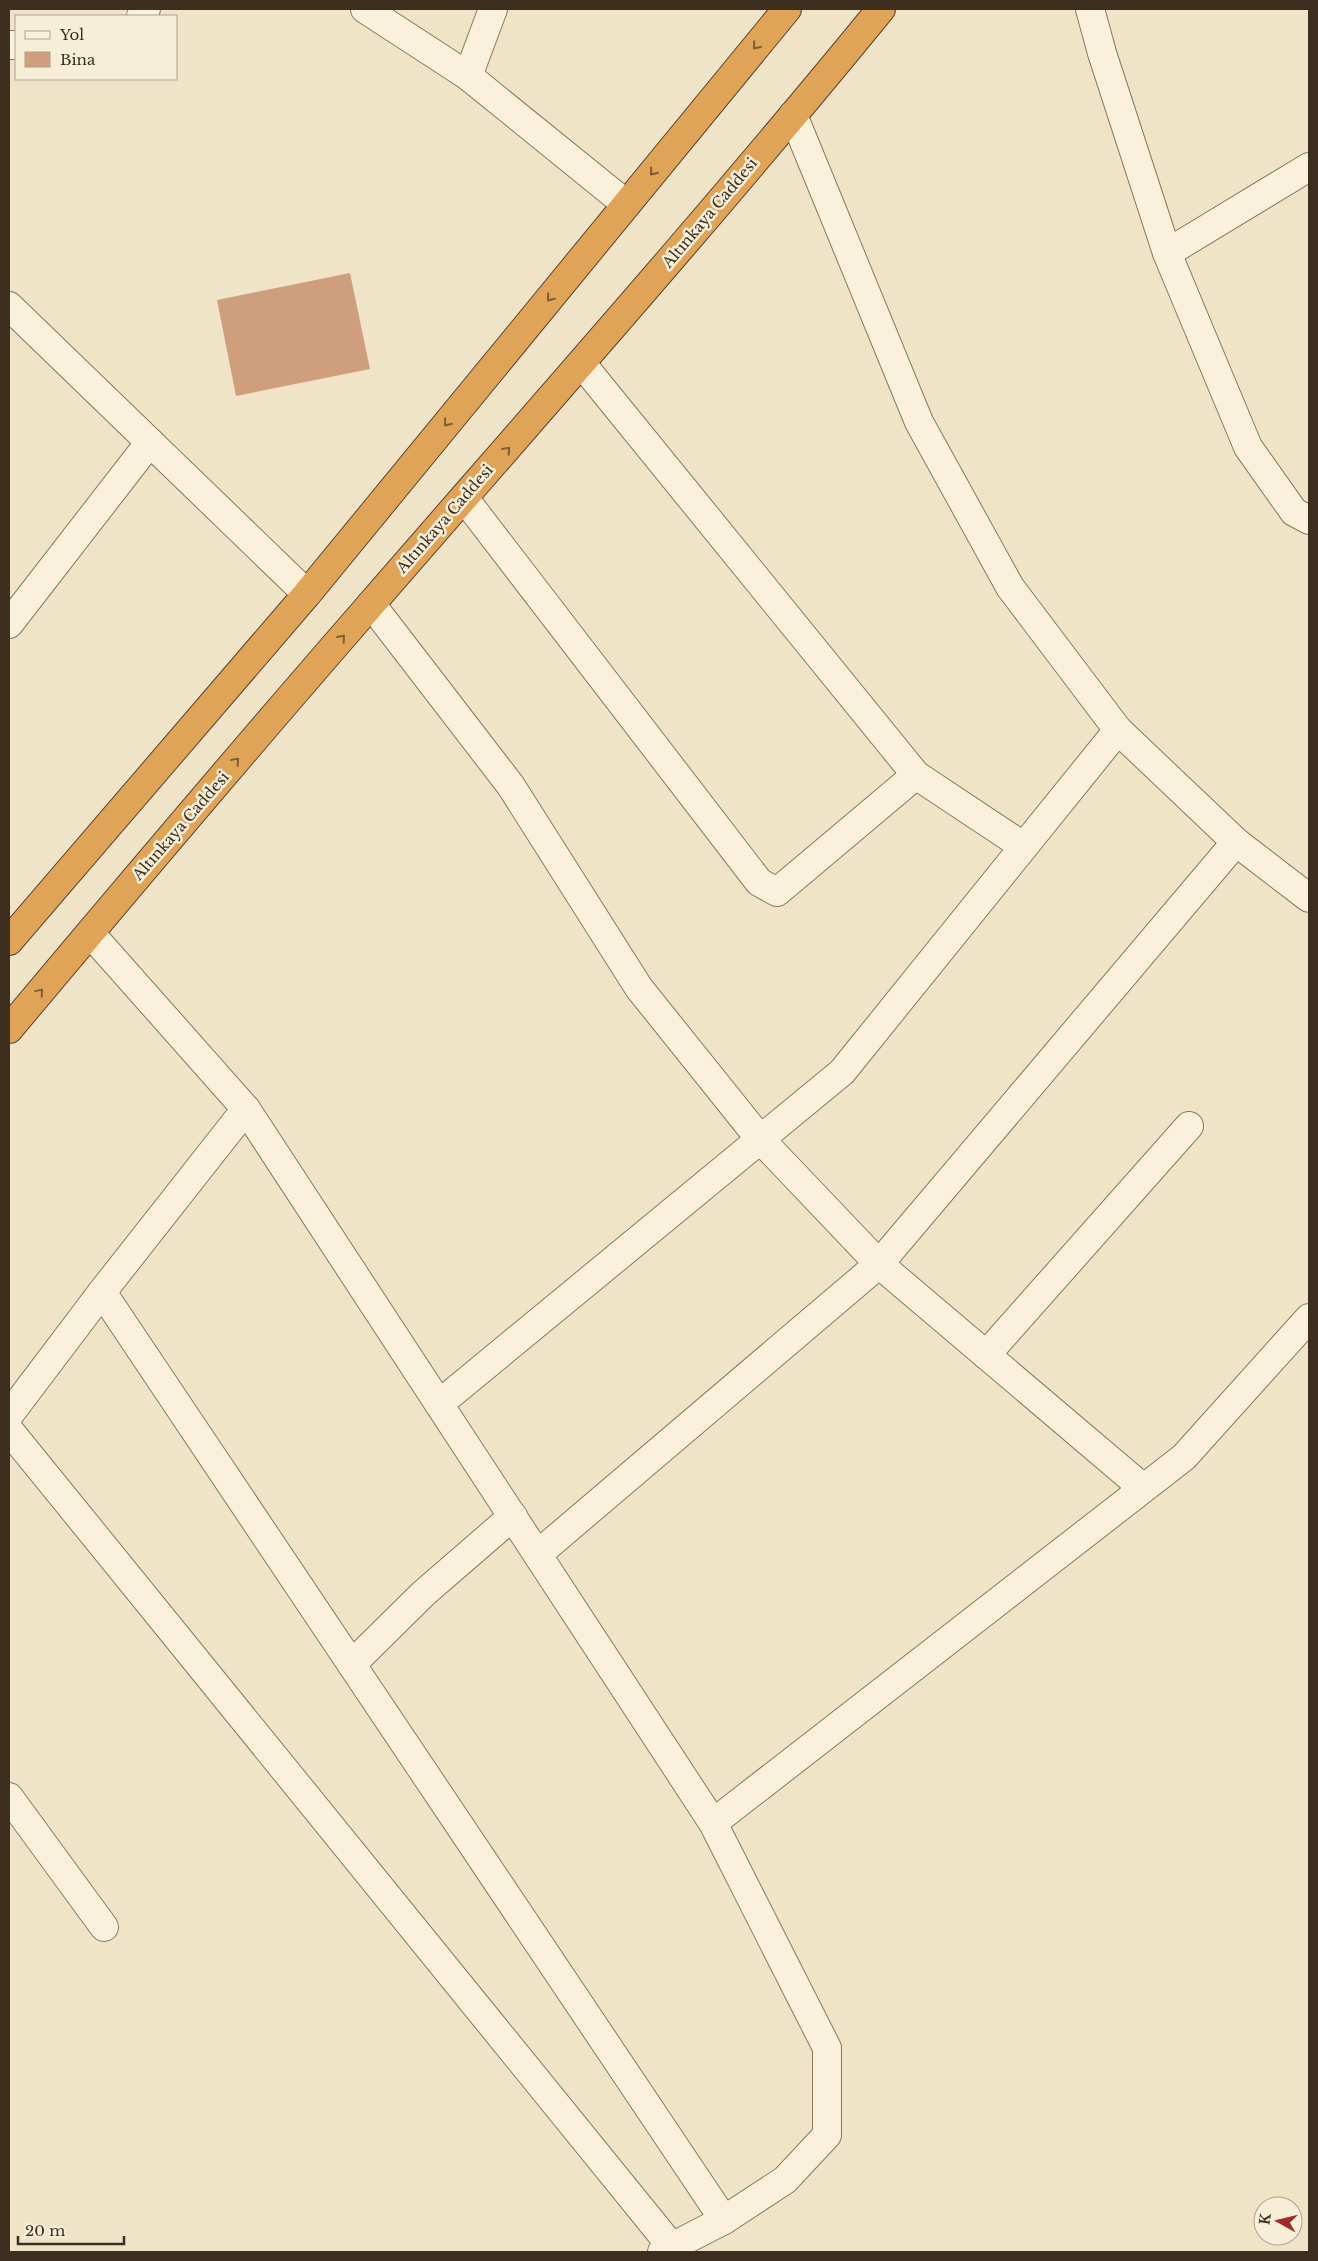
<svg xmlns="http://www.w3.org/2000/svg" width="1318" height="2261" font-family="'Libre Baskerville',serif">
<rect width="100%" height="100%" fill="#f0e4c8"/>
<!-- building -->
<path fill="#cf9f7d" d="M350,273L370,369L236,396L217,300Z"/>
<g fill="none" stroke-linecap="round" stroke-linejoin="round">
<defs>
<g id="minor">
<path d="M365,9L468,76L626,204"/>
<path d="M1090,9L1102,53L1167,253L1248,447L1294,512L1309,520"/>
<path d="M141,16L146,9"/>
<path d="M9,45H16"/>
<path d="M468,76L493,9"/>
<path d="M793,115L919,422L1010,587L1118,730L1236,842L1309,898"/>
<path d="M1167,253L1309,167"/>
<path d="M9,306L307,594"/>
<path d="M582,364L916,775L1023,846"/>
<path d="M464,498L759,882L777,892L916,775"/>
<path d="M371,604L511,786L639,988L760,1139L879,1264L1143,1488"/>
<path d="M9,624L150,442"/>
<path d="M90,933L246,1109L713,1823L827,2048V2135L785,2180L724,2220L662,2252"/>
<path d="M102,1292L724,2220"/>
<path d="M986,1355L1189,1126"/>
<path d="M439,1404L842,1072L1118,730"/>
<path d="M9,1415L102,1292L246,1109"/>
<path d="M9,1430L676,2252"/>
<path d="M538,1554L879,1264L1236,842"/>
<path d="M352,1664L424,1593L513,1516"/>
<path d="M9,1797L104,1927"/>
<path d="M713,1823L1184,1457L1309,1318"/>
</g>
<g id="highway">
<path d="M9,941L307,594L787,9"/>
<path d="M9,1029C129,886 249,744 372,603C543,406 716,211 881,9"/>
</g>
</defs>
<!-- minor casing -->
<use href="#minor" stroke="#8d765c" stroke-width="30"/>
<!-- highway casing -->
<use href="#highway" stroke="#5b4430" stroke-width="30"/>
<!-- minor -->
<use href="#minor" stroke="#faf1dc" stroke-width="28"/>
<!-- highway -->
<use href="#highway" stroke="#e0a458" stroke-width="28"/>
</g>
<!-- one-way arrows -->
<defs><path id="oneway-chevron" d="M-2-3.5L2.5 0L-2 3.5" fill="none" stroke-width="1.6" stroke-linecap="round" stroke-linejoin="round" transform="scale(1.25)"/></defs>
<g stroke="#7e5d36">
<use href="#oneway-chevron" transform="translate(756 46) rotate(129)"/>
<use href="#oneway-chevron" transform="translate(653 172) rotate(129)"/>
<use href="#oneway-chevron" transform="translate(550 298) rotate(129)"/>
<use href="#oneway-chevron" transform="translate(447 423) rotate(129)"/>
<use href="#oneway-chevron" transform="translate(507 450) rotate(-49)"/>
<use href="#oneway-chevron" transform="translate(342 638) rotate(-49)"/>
<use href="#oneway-chevron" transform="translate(236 761) rotate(-49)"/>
<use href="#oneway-chevron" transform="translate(40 992) rotate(-50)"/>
</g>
<g text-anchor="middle" stroke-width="5" stroke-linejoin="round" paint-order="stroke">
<!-- street labels -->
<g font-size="15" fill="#3d2e20" stroke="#f7eed8">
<text transform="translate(710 213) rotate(-50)" y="5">Altınkaya Caddesi</text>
<text transform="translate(445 519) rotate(-49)" y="5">Altınkaya Caddesi</text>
<text transform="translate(181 826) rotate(-49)" y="5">Altınkaya Caddesi</text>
</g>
</g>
<!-- border -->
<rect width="1318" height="2261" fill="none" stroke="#3d2e20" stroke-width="20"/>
<!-- legend -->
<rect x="15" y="15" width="162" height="65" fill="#f7eed8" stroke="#ada18e"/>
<rect x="25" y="31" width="25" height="8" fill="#faf1dc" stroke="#ada18e"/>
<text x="60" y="40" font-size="15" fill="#3d2e20">Yol</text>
<rect x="25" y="52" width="25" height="15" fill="#cf9f7d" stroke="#ada18e"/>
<text x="60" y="65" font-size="15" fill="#3d2e20">Bina</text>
<!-- north arrow -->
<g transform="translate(1278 2221) rotate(278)"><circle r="24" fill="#f7eed8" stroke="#ada18e"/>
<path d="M0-4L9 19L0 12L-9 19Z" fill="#9e2a2b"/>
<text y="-8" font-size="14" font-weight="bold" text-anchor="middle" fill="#3d2e20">K</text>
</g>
<!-- scale -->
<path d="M18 2236v8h106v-8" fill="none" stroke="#3d2e20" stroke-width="2.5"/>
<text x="25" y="2236" font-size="15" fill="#3d2e20" stroke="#f7eed8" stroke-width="4" paint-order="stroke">20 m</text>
</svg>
